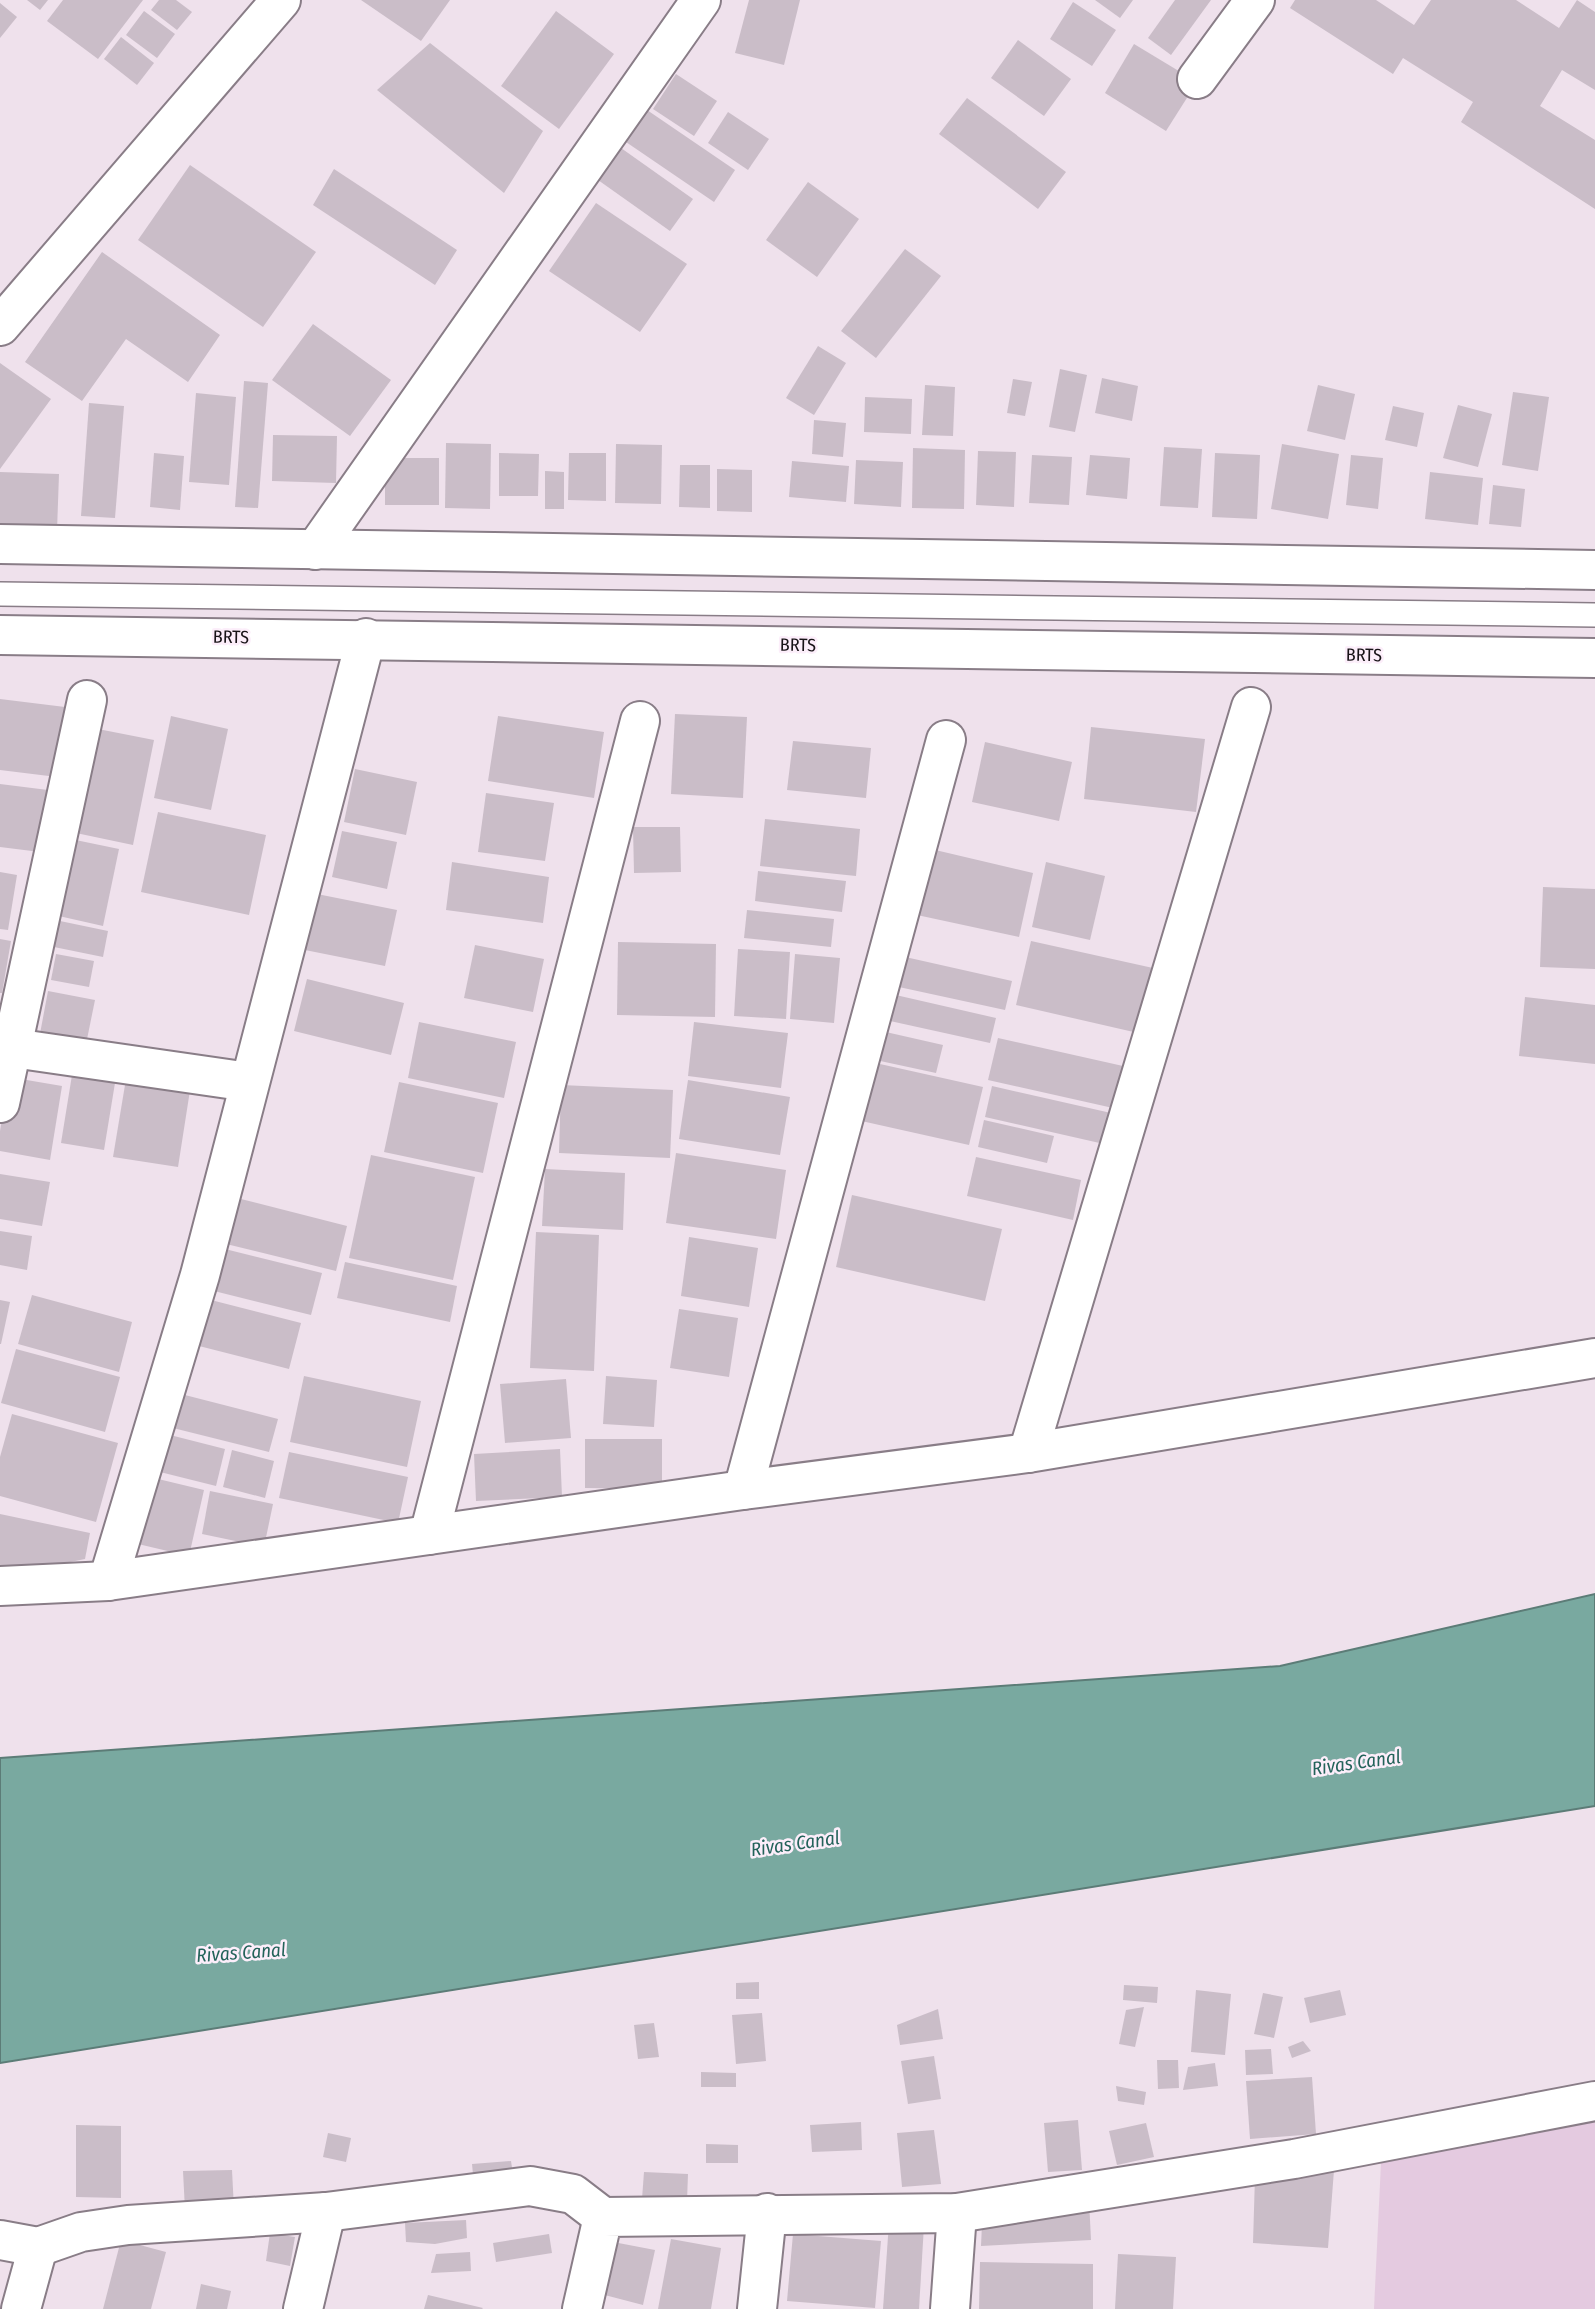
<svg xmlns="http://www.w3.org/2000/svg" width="1595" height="2309" font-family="'Fira Sans Condensed',sans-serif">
<rect width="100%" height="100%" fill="#efe1ec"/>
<!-- green -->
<path fill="#e4cae0" d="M1595,2122V2309H1374L1381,2163Z"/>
<!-- water -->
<path fill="#79a9a0" stroke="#5c7c77" stroke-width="2" d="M1595,1594V1806L0,2063V1758L1280,1666Z"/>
<!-- building -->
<g fill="#cabdc8">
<path d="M27,0H48L40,10Z"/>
<path d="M63,0H143L98,59L47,21Z"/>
<path d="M159,0H176L192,12L177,30L151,10Z"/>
<path d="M361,0H450L421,41Z"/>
<path d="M749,0H800L784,65L735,53Z"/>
<path d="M1095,0H1133L1120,18Z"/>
<path d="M1175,0H1211L1171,55L1148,38Z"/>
<path d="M1295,0H1376L1414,25L1431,0H1516L1559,28L1577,0L1595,12V90L1562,70L1540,106L1595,140V209L1461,122L1473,102L1403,58L1393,74L1290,8Z"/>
<path d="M1073,2L1116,30L1092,66L1050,39Z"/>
<path d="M0,3L17,17L0,38Z"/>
<path d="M144,11L175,34L157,58L126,35Z"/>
<path d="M556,11L614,54L559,129L501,86Z"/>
<path d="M121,37L154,63L137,85L104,59Z"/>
<path d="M1018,40L1071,79L1044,116L991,78Z"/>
<path d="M430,43L543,131L504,193L377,90Z"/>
<path d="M1134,44L1197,82L1166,131L1105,93Z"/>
<path d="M676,74L717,101L694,136L653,109Z"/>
<path d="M967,98L1066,172L1038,209L939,134Z"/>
<path d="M647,110L735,170L714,202L626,142Z"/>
<path d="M728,112L769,139L748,170L708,143Z"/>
<path d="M621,148L693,199L670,231L598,180Z"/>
<path d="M190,165L316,252L263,327L138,240Z"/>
<path d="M334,169L457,250L435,285L313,205Z"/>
<path d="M808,182L859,219L817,277L766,240Z"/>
<path d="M596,203L687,264L640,332L549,271Z"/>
<path d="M905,249L941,276L876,358L841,331Z"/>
<path d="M102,252L220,335L188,382L126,339L82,401L25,362Z"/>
<path d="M313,324L391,380L350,436L272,380Z"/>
<path d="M818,346L846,363L814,415L786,398Z"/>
<path d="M0,363L51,399L0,469Z"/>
<path d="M1060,369L1087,375L1075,432L1049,427Z"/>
<path d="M1102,378L1138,386L1132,421L1095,413Z"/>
<path d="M1013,379L1032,382L1025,416L1007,413Z"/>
<path d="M244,381L268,383L258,508L235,507Z"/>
<path d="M925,385L955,387L953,436L922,435Z"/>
<path d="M1318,385L1355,394L1345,440L1307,431Z"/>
<path d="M1513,392L1549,397L1538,471L1502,465Z"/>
<path d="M196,393L236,397L229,485L189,482Z"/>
<path d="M865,397L912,399L911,434L864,432Z"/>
<path d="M89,403L124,406L115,518L81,516Z"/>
<path d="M1458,405L1492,414L1478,467L1443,458Z"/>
<path d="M1393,406L1424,413L1417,447L1385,440Z"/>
<path d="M814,420L846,423L843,457L812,454Z"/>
<path d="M273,435L337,436L336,483L272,481Z"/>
<path d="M446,443L491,444L490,509L445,508Z"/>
<path d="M616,444L662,445L661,504L615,503Z"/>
<path d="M1282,444L1339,454L1328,519L1271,509Z"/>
<path d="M1164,447L1202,449L1198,508L1160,506Z"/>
<path d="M913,448L965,450L964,509L912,508Z"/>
<path d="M978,451L1016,452L1014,507L976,505Z"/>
<path d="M154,453L184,456L180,510L150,507Z"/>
<path d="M499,453L539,454L538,496H499Z"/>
<path d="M569,453H606V501L568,500Z"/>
<path d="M1215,453L1260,455L1257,519L1212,517Z"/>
<path d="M1032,455L1072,457L1069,505L1029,503Z"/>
<path d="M1090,455L1130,458L1127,499L1086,495Z"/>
<path d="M1351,455L1383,458L1378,509L1346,505Z"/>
<rect x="385" y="458" width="54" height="47"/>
<path d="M856,460L903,462L901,507L854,504Z"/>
<path d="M792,461L849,466L846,502L789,497Z"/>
<path d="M680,465H710V508L679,507Z"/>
<path d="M717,469L752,470V512L717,511Z"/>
<path d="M545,471L564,472V509H545Z"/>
<path d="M0,472L59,474L57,531L0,529Z"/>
<path d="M1430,472L1483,478L1478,525L1425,519Z"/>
<path d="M1493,485L1525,489L1521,527L1489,524Z"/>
<path d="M0,699L65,707L57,777L0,770Z"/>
<path d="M675,714L747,717L743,798L671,794Z"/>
<path d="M171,716L228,729L211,810L154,798Z"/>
<path d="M498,716L604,732L594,798L488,781Z"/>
<path d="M1091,727L1205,739L1196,812L1084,799Z"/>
<path d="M98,729L154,740L133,845L76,833Z"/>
<path d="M793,741L871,748L866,798L787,790Z"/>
<path d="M985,742L1072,762L1059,821L972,802Z"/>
<path d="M355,769L417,782L406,835L344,822Z"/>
<path d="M0,784L48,790L40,852L0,847Z"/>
<path d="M486,793L554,803L545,861L478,852Z"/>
<path d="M158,812L266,835L249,915L141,892Z"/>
<path d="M765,819L860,829L856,876L760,866Z"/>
<path d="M633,827H680L681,872L634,873Z"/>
<path d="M342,831L397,842L387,889L332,877Z"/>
<path d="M66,838L119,849L103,926L50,914Z"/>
<path d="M931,849L1033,873L1019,937L917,915Z"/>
<path d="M452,862L549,877L543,923L446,910Z"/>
<path d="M1046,862L1105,876L1090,940L1032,927Z"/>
<path d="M758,871L846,881L842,912L755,901Z"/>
<path d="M0,872L17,875L8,930L0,929Z"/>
<path d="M1543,887L1595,889V969L1540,967Z"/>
<path d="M317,894L397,910L385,966L305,950Z"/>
<path d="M747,910L834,919L831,947L744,938Z"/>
<path d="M60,921L108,931L103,957L54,947Z"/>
<path d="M0,939L11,941L2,993H0Z"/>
<path d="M1031,941L1153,968L1138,1033L1016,1005Z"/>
<path d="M618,942L716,944L715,1017L617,1015Z"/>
<path d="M475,945L544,959L533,1012L464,998Z"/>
<path d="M738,949L790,952L786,1019L734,1016Z"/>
<path d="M56,954L94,961L89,987L51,980Z"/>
<path d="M795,954L840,958L834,1023L790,1019Z"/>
<path d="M892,954L1012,981L1005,1010L885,984Z"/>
<path d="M307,979L404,1003L391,1055L294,1031Z"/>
<path d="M48,991L95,1000L85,1049L39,1039Z"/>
<path d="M887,993L996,1018L990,1043L881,1019Z"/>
<path d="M1525,997L1595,1005V1064L1519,1056Z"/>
<path d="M419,1022L516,1042L504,1098L408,1078Z"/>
<path d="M694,1022L788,1033L781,1088L688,1076Z"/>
<path d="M877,1030L943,1045L936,1073L871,1059Z"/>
<path d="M998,1038L1123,1066L1113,1108L988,1080Z"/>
<path d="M871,1062L983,1087L969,1145L857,1120Z"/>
<path d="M127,1073L191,1084L178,1167L113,1157Z"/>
<path d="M72,1075L115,1083L104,1150L61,1143Z"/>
<path d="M9,1077L62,1086L50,1160L0,1151V1131Z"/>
<path d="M688,1080L790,1097L780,1155L679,1139Z"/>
<path d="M399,1082L498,1103L483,1173L384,1152Z"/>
<path d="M561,1085L673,1090L670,1158L559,1153Z"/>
<path d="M992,1086L1111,1113L1104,1144L985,1117Z"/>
<path d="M984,1120L1054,1136L1047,1163L978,1147Z"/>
<path d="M676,1153L786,1170L776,1239L666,1223Z"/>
<path d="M371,1155L475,1177L453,1280L349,1258Z"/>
<path d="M976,1157L1081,1180L1073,1220L967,1196Z"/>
<path d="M545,1169L625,1173L623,1230L542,1226Z"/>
<path d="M0,1174L50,1182L42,1226L0,1219Z"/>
<path d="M852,1195L1002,1229L985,1301L836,1267Z"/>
<path d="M229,1196L347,1226L336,1271L218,1242Z"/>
<path d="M0,1231L32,1236L27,1270L0,1265Z"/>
<path d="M536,1232L599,1235L594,1371L530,1368Z"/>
<path d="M689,1237L758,1248L749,1307L681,1296Z"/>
<path d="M225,1249L322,1273L311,1315L214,1291Z"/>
<path d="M345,1262L457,1286L450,1322L337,1298Z"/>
<path d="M32,1295L132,1322L119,1372L18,1344Z"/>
<path d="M0,1300L10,1302L1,1344H0Z"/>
<path d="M211,1300L301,1323L289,1369L199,1346Z"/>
<path d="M679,1309L738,1318L729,1377L670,1368Z"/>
<path d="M16,1349L120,1377L105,1432L1,1403Z"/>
<path d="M304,1376L421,1401L407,1467L290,1442Z"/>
<path d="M606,1376L657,1380L654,1427L603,1424Z"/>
<path d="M566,1379L571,1438L505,1443L500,1384Z"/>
<path d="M181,1394L278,1419L269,1452L173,1428Z"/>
<path d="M12,1414L118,1443L96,1522L0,1496V1457Z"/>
<path d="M170,1435L225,1449L216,1486L160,1472Z"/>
<path d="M585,1439H662V1489L585,1488Z"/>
<path d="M560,1449L562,1497L476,1501L474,1454Z"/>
<path d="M232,1450L274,1461L265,1498L223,1487Z"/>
<path d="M289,1452L408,1477L398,1523L279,1498Z"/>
<path d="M154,1478L204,1490L189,1556L138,1544Z"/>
<path d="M210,1491L273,1504L264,1547L202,1534Z"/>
<path d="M0,1514L90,1533L85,1559L20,1572L0,1568Z"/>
<path d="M759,1982V1999H736V1983Z"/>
<path d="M1124,1985L1158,1987L1157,2003L1123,2000Z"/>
<path d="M1196,1990L1231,1994L1225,2055L1191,2052Z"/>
<path d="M1340,1990L1346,2015L1310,2023L1304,1998Z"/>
<path d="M1263,1993L1283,1997L1274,2038L1254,2034Z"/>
<path d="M1144,2007L1135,2047L1119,2044L1126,2010Z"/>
<path d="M938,2009L943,2039L900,2045L897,2025Z"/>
<path d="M762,2013L766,2061L736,2064L732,2015Z"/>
<path d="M654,2023L659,2057L638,2059L634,2025Z"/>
<path d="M1303,2041L1311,2051L1292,2058L1288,2047Z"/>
<path d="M1271,2049L1273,2074L1246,2075L1245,2050Z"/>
<path d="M934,2056L941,2099L908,2104L901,2061Z"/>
<path d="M1157,2060H1178L1179,2088L1158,2089Z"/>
<path d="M1215,2063L1218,2086L1183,2090L1188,2067Z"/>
<path d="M701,2072L736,2073V2087H701Z"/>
<path d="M1312,2077L1316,2134L1250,2139L1246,2081Z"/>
<path d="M1116,2086L1146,2092L1144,2105L1118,2101Z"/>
<path d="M1078,2120L1082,2170L1048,2172L1044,2123Z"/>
<path d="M861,2122L862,2150L812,2152L810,2125Z"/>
<path d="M1146,2123L1154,2157L1117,2165L1109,2131Z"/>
<path d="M76,2125L121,2126V2198L76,2197Z"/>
<path d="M934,2130L941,2184L902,2187L897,2133Z"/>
<path d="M328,2133L351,2138L346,2162L323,2157Z"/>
<path d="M706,2144L738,2145V2163H706Z"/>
<path d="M511,2161L514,2181L474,2185L472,2164Z"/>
<path d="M232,2170L234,2209L185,2210L183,2171Z"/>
<path d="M1334,2170L1328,2248L1253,2243L1255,2176Z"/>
<path d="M644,2172L688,2174L687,2201L642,2199Z"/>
<path d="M1089,2200L1091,2240L981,2246L982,2224Z"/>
<path d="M466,2220L467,2238L435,2244L406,2242L405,2223Z"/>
<path d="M889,2222L924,2225L919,2309H883Z"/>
<path d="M270,2233L295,2237L290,2266L266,2261Z"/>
<path d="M549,2234L552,2253L496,2262L493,2243Z"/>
<path d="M793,2234L881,2241L875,2308L787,2301Z"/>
<path d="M671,2239L721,2248L711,2309H658Z"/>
<path d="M121,2240L166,2252L151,2309H103Z"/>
<path d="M608,2241L655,2250L643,2305L597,2293Z"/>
<path d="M470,2252L471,2271L431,2273L436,2254Z"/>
<path d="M1118,2254L1176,2257L1173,2309H1115Z"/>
<path d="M980,2262L1093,2264V2309H979Z"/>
<path d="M201,2284L231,2291L227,2309H196Z"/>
<path d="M428,2295L483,2308L482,2309H424Z"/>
</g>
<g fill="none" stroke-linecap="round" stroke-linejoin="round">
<defs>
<path id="lane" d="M0,594L1595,615"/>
<g id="street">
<path d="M1197,79L1255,0"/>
<path d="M0,326L281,0"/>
<path d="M315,550L701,0"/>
<path d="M13,1048L249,1082"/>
<path d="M0,1103L87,700"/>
<path d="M1028,1453L1251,707"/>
<path d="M743,1490L946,740"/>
<path d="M429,1535L640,721"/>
<path d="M108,1581L200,1275L366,638"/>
<path d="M0,1586L108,1581L743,1490L1028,1453L1595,1358"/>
<path d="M0,2240L38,2247L81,2232L128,2225L326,2212L530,2186L573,2194L603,2217"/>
<path d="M21,2309L38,2247"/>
<path d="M303,2309L326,2212"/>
<path d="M582,2309L603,2217L957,2213L1294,2159L1595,2101"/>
<path d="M757,2309L767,2213"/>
<path d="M950,2309L957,2213"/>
</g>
<g id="primary">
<path d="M0,544L1595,570"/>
<path d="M0,635L1595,658"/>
</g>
</defs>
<!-- lane casing -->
<use href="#lane" stroke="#897d87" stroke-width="26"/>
<!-- street casing -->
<use href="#street" stroke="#897d87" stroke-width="42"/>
<!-- primary casing -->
<use href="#primary" stroke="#897d87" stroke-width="42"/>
<!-- lane -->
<use href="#lane" stroke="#fff" stroke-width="23"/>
<!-- street -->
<use href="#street" stroke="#fff" stroke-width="38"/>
<!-- primary -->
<use href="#primary" stroke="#fff" stroke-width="38"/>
</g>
<g text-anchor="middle" stroke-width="5" stroke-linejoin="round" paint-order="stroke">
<!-- street labels -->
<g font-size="18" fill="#181317" stroke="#fceefa">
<text transform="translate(231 637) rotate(1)" y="6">BRTS</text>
<text transform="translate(798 645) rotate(1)" y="6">BRTS</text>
<text transform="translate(1364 655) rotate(1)" y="6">BRTS</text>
</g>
<!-- water labels -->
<g font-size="19" font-style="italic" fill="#23635a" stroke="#fceefa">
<text transform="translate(1356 1762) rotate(-8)" y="7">Rivas Canal</text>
<text transform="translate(795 1843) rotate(-8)" y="7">Rivas Canal</text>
<text transform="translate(241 1952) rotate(-4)" y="7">Rivas Canal</text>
</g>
</g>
</svg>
